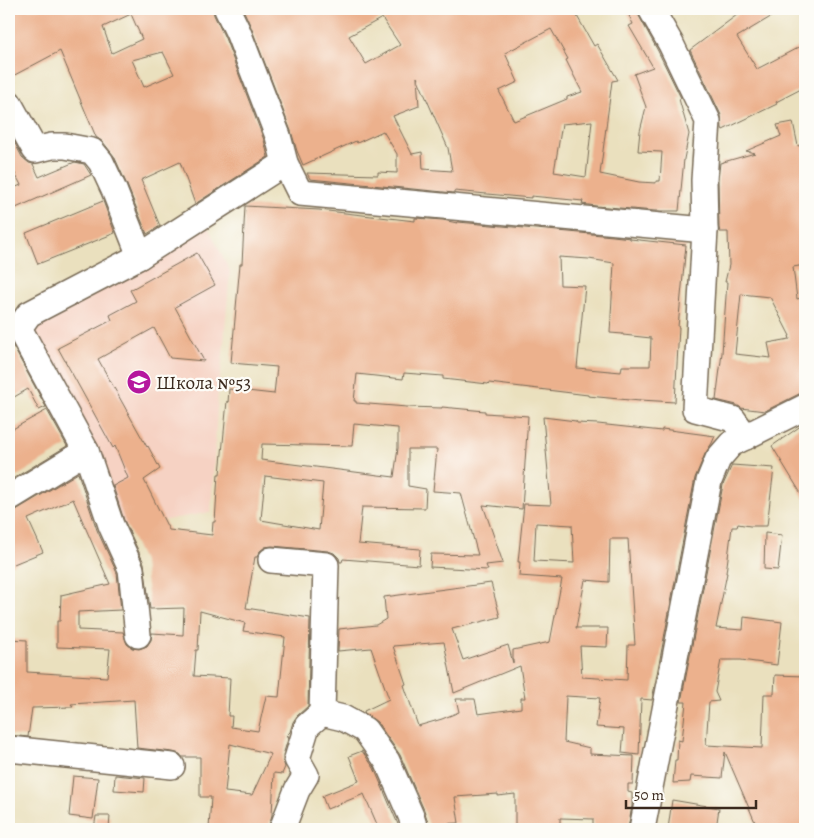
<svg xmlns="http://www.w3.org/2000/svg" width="814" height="838" font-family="Alegreya,serif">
<rect width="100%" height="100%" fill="#fdfcf7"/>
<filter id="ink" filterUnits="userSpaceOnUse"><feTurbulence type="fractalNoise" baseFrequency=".02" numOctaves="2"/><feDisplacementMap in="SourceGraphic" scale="10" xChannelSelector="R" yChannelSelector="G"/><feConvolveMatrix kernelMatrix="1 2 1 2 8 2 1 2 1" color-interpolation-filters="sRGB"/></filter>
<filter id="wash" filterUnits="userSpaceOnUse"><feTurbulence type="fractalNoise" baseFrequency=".0096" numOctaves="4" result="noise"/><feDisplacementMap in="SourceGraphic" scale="20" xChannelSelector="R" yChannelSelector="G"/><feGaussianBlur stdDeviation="1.12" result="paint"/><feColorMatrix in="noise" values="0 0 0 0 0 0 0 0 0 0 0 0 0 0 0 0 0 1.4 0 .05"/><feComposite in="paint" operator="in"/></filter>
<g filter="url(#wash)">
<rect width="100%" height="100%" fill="#eae0be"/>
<!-- built -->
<path fill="#f6d2c3" d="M205,221L230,271L223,354L218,392L211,512L122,528L28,324Z"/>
<g id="blocks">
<!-- building -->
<g fill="#ecb18d" fill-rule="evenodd">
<path d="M9,9H158L159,10L191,12L189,9H213L214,15L225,38L264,140L268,157L195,204L180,162L141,180L160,226L147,234L127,185L114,156L103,142L96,137L60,51L9,78ZM131,14L142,39L112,53L103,27ZM163,52L174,74L144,87L132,60Z"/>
<path d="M243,9H573L594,46L597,44L618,80L612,81L600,174L639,182L656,183V181H660L662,152L638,151L640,131L646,107L634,74L653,67L629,26L633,24L626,9H637L639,16L658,51L681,98L679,99L689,134L684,159L679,211H655L596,206L582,204L583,201L531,196V198L454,191V193L310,179L307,173L378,175V172L397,173V154L383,131L357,143L356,141L303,165L297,151L291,131L251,27ZM382,18L400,45L366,64L349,36ZM551,29L568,59L566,60L582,92L567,97V99L514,121L499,91L518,82L505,53ZM417,77L448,148L452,171L423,169L422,152L412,154L393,116L419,106ZM592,121L586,177L554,172L562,124Z"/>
<path d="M745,9H784L737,37L757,69L805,44V87L776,102L777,104L723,130L722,128L721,115L690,50Z"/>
<path d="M793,122L798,146L805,144V265L793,267L797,299L805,297V391L765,411L741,408L737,405L716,400L722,353L727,282H725L729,265L728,232H720L719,228L718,180L720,163L755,153L746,151L781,136L777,125ZM741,294L770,297L790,336H789L790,339L768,343L771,358L735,354Z"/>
<path d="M9,132L22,157L29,163L33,164L39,177L75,162L84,164L91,175L9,211V190L21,185L9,162Z"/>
<path d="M103,201L115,233L38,264L26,233Z"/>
<path d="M245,206L319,210L415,221V218L443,220L457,223L458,222L613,236L630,238V239L686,245L678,327H679L675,402L640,400V401L588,396V395L489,383L488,384L443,379V376L404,373L403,379L357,374L354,401H356V403L407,407L442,408V407L485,411V413L528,416L522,509L483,505L503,563L486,565L488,570L430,567L431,554L478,555L461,493L433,491L437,449H408V486L426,489L425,508L362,507L358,544L420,549L419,565L343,559L342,562H340L339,558L334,553L328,551L272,546L265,547L260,551L257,557H255L246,608L310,618L308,706L297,716L293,722L290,732L286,736H289L283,755V761L285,767L282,774L274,773L272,815L268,829H209L211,797H200V757H182L180,754L173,752L137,748L134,700L71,704L73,707L32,708L28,737L9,735V639L27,640V672L107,677L110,649L57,647V621H60L61,595L110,584L73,499L28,519L43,552L9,566V512L16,510L78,473L97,530L117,573L121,610L78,612V630L123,632L127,644L132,648L139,649L147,646L151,640L152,633L183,635L184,608L150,609L144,563L124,520L113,486L128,478L115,446L113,448L58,348L112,320L110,315L136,301L130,290L197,253L215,285L175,307L204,361L170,358L154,328L98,359L147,447L148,446L160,469L144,480L169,530L212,535L213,522H215L218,474H220L227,401L228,403L229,389L274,394L277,367L231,363L240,264H242ZM559,257L589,259L614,263L610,333L623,334V335L651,338L650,366H622L621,372L577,368L585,286L560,285ZM354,424L398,428V448L394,477L261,460L262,444L352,446ZM265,476L323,483L319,530L261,520ZM200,611L245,623L243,631L285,637L279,697L266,696L258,731L231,727L232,716H228L230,678L194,676L196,650H198ZM230,744L271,754L252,795L225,792Z"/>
<path d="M9,339L46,407L39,410L28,389L9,400Z"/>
<path d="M47,410L67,446L9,481V431Z"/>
<path d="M543,417L576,421L577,423L598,424L662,431V429L715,436L712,443L705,454L695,478L652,700L641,699L639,755L622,753L624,729L596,727L600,698L566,696L564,742L590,748V754L634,756L633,784H628V792L632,793V806L628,829H593V819L560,818V829H515V794L498,796V794L455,797L459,823L437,824L438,829H429V825L424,810L400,755L377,722L365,714L364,711L389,699L371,648L338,651L339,629L376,625L386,619L384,597L491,583L500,617L452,629L463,660L508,645L513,663V650L550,642L562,579L519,576L520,562H518L524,504L551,505ZM536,523L572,525L574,563L534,561ZM610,539H628L635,645H628L627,680L582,677L580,646L607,647L608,628H576L585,580L609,582ZM444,642L454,693L520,666L525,698H521V708L478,714L475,699H456L459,712L442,719L418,726L404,685L406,684L393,646Z"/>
<path d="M805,423V500L772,446Z"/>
<path d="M732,465L774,468L767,526H750L738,524L737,527H732L726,573H727L716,628L743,630L744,617L782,622L777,665L741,660H721L715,692L719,701L709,702L706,745L762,748L764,694H774L775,675L805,676V829H758L725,752L722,778L691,776L690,782L673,783L675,760H677L678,740L682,741L686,702H681L723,485Z"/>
<path d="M765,533L782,535L778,570L764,569Z"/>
<path d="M362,751L374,768L400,829H379L364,794L327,809L322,796L359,781L349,756Z"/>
<path d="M115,775L145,778L144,792L114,790Z"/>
<path d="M73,776L98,778L93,819L69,816Z"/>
<path d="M672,800L719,808L716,829H668Z"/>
<path d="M96,816H110L109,829H94Z"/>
</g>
</g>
</g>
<g filter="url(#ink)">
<use href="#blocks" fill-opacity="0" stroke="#786a56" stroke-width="1"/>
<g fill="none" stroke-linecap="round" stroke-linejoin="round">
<defs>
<g id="minor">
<path d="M227,9L238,32L278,136L285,163L300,193L705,230"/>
<path d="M651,9L671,44L708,121L704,180L705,230L695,409L733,419L746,437"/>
<path d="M9,103L35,150L52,146H65L92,151L101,162L114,190L140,256"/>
<path d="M86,451L111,525L131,569L138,635"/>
<path d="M9,498L86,451L19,328L29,314L140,256L285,163"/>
<path d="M271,560L326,565L322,713L343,718L365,730L387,761L411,816L415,829"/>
<path d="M9,749L172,766"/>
<path d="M282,829L297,790L306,775L297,759L307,726L322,713"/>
<path d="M642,829L709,481L718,459L731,444L805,407"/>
</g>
</defs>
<!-- minor casing -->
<use href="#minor" stroke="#786a56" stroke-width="28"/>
<!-- minor -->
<use href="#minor" stroke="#fff" stroke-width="25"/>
</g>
</g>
<!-- icons -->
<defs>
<symbol id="school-disc" viewBox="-11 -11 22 22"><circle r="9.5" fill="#b5179e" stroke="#fdfcf7"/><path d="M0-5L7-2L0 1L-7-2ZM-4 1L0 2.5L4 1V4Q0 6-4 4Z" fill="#fff"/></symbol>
</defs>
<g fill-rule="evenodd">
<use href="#school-disc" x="125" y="368" width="28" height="28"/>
</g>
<g text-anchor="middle" stroke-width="4.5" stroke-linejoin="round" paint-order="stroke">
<!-- poi labels -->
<g font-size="19" fill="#3b2a1e" stroke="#fdfcf7" text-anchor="start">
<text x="156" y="389">Школа №53</text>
</g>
</g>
<!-- margin -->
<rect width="814" height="838" fill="none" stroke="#fdfcf7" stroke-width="30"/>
<!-- scale -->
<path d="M626 800v8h130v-8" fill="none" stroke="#3b2a1e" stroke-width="2.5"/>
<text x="634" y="800" font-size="15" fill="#3b2a1e" stroke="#fdfcf7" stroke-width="4" paint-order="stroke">50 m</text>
</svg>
